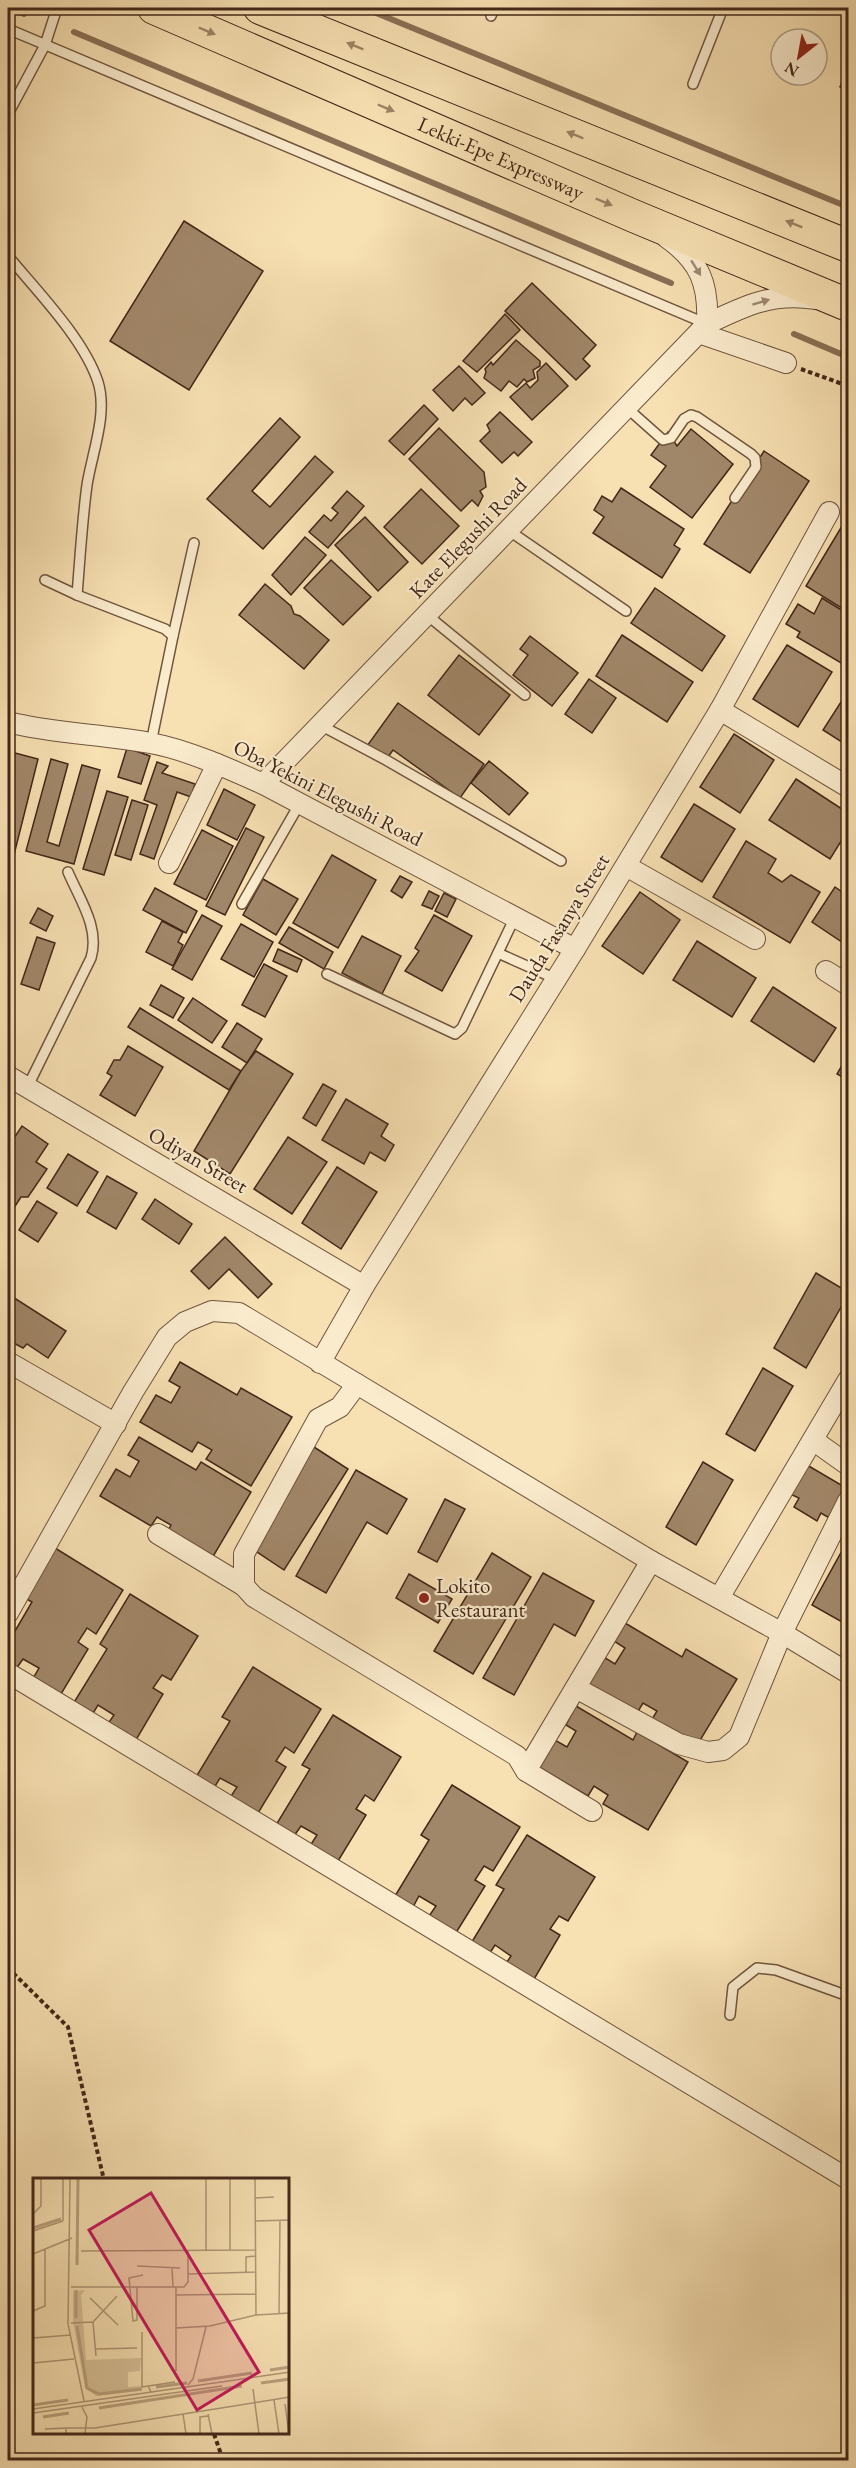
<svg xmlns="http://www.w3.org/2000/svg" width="856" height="2468" font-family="'EB Garamond',serif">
<rect width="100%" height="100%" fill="#f7e0b2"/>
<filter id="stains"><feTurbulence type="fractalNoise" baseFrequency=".00333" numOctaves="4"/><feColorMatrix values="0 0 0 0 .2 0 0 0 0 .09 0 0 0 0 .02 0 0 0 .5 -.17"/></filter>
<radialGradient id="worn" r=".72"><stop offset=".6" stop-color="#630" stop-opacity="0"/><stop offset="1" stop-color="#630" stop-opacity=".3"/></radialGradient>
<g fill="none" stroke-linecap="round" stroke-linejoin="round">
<!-- stream -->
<g stroke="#8a7056" stroke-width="6">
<path d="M8,8L24,14"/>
<path d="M364,8L848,207"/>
<path d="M74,32L671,283"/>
<path d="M794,334L848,357"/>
</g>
</g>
<!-- building -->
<g fill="#a18769" stroke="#432719" stroke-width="1.5">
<path d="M848,66V91L840,87Z"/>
<path d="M184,221L263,271L189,390L110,341Z"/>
<path d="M532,283L596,345L583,359L590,366L576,380L505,311Z"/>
<path d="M505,314L520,330L477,372L463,361Z"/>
<path d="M516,340L540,361V366L533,370L535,378L527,382L524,379L517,387L509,381L501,391L484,378L486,372L485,369L491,362L493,365Z"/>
<path d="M546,363L568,386L532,420L510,397L526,383L530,388L538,380L537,372Z"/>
<path d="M459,366L485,393L472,405L465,398L453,411L433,390Z"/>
<path d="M424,405L438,419L404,455L389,441Z"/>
<path d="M500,412L532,442L518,456L514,452L502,463L480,441L490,431L487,425Z"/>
<path d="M280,418L300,437L252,491L270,507L315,456L333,472L263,549L207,499Z"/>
<path d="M439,428L484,472L486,487L480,491L483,496L478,506L472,500L461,511L409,459Z"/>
<path d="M691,429L733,464L692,518L650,487L666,466L651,455L668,432L677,446Z"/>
<path d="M764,451L809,481L750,573L704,544Z"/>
<path d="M621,488L684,529L674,545L680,549L662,578L593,533L604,517L594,510L602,496L612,502Z"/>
<path d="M421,489L459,526L422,564L384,527Z"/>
<path d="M347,491L364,506L328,548L309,532L324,515L331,521L338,513L332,508Z"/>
<path d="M848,516V612L806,586Z"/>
<path d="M365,517L408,562L378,591L335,545Z"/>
<path d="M305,537L326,555L291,595L272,575Z"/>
<path d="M331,560L371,597L343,625L304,588Z"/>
<path d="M265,584L291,606L294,614L300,616L329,640L304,669L239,615Z"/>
<path d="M655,588L725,636L702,671L631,623Z"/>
<path d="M822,598L848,614V667L797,637L800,632L786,624L798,604L814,614Z"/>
<path d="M622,635L693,682L667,722L596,676Z"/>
<path d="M530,636L578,673L552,706L513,675L528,655L520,649Z"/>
<path d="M787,645L832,672L798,727L753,699Z"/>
<path d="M459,655L510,695L479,735L428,695Z"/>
<path d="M589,679L616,698L592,733L565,714Z"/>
<path d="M848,691V746L823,730Z"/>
<path d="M398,703L484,764L460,798L393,750L386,760L367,746Z"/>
<path d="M734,734L774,760L740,813L700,787Z"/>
<path d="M127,748L150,756L141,784L118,777Z"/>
<path d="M15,753L38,759L14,855L8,854V785Z"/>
<path d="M51,759L68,764L47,842L59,846L82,765L100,770L74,864L26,851Z"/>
<path d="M489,761L528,793L509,815L471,783Z"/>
<path d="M157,762L168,766L162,773L195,784L191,797L177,792L154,859L140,854L157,805L144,800Z"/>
<path d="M796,779L848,813V830L830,859L769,820Z"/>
<path d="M224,789L255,805L237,840L207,825Z"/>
<path d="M107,791L128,797L104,875L83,869Z"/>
<path d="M132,800L148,805L131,860L115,855Z"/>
<path d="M694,804L735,829L702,882L661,857Z"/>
<path d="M246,828L264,837L225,915L206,906Z"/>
<path d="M202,830L233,846L206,900L174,884Z"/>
<path d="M746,841L776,859L768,873L782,882L791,875L820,892L790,943L713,897Z"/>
<path d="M332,855L376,880L338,948L293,923Z"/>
<path d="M400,876L412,882L402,898L391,891Z"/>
<path d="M263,879L298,899L276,935L243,915Z"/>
<path d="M835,887L848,896V946L812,922Z"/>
<path d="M155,888L197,911L186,933L143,910Z"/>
<path d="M429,891L439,896L432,909L422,905Z"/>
<path d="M640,892L680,920L643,974L602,946Z"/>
<path d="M444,893L456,899L447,917L435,911Z"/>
<path d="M38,908L53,916L46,931L30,923Z"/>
<path d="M202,915L222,926L192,980L172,969Z"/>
<path d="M434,915L472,936L442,991L405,971L419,951L415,948Z"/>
<path d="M162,921L183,932L178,942L183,945L173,966L146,952Z"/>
<path d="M241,924L273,942L254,977L221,959Z"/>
<path d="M289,927L333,952L324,969L279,943Z"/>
<path d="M362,936L401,956L382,994L342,973Z"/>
<path d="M37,937L55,943L39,990L21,984Z"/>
<path d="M697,941L756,978L732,1017L673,980Z"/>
<path d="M278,949L302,960L297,972L273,961Z"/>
<path d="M264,964L287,976L265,1017L242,1005Z"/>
<path d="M161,985L184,998L173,1018L150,1005Z"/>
<path d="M773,987L836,1028L814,1062L751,1021Z"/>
<path d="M193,998L227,1021L212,1043L178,1020Z"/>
<path d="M140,1008L241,1071L229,1090L128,1027Z"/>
<path d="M237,1023L262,1039L247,1063L222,1047Z"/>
<path d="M128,1046L163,1067L135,1116L100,1095L112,1076L107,1073L114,1060H120Z"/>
<path d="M256,1051L293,1074L230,1174L194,1151L241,1071Z"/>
<path d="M848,1055V1080L837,1074Z"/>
<path d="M323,1084L336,1091L316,1126L303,1118Z"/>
<path d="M346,1099L388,1124L381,1136L394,1145L385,1161L370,1152L364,1164L322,1140Z"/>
<path d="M22,1126L48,1144L36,1162L47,1169L28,1197H21L8,1217V1147Z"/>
<path d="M288,1137L327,1162L292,1214L254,1189Z"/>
<path d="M68,1154L98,1172L77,1206L47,1188Z"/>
<path d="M337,1167L377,1192L341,1249L302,1223Z"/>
<path d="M107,1176L137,1193L116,1229L87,1212Z"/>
<path d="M155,1199L192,1224L179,1244L142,1219Z"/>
<path d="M37,1201L57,1213L38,1242L19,1230Z"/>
<path d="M225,1237L272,1284L258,1298L229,1269L209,1289L191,1271Z"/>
<path d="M816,1273L848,1292V1295L806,1368L774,1348Z"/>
<path d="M8,1294L66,1331L48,1358L27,1344L23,1348L8,1340Z"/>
<path d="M180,1362L237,1395L241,1388L292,1417L251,1486L206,1459L212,1450L198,1442L192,1452L140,1422L156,1395L171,1403L180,1387L169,1381Z"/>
<path d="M763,1368L793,1386L755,1451L726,1434Z"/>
<path d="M139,1437L196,1470L201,1462L251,1492L211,1560L166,1534L171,1525L157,1517L151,1526L100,1496L116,1469L130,1477L139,1461L128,1455Z"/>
<path d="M314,1447L348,1469L284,1570L251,1548Z"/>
<path d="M703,1462L733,1480L696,1545L666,1527Z"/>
<path d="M807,1465L848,1489L831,1519L821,1513L817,1521L794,1507L799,1498L790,1494Z"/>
<path d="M356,1470L407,1499L387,1534L367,1522L326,1593L296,1576Z"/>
<path d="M445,1499L465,1509L437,1562L418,1552Z"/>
<path d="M848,1540V1610L842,1622L812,1605Z"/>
<path d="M55,1548L123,1590L96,1634L87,1628L78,1642L88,1649L58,1699L31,1682L39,1668L23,1659L16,1669L8,1664V1643L32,1602L25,1598Z"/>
<path d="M492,1553L531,1577L473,1674L434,1651Z"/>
<path d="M543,1573L594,1601L575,1636L554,1624L514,1695L483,1678Z"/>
<path d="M409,1574L452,1599L438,1623L396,1598Z"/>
<path d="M130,1594L198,1636L171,1680L162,1675L153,1688L163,1694L133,1745L105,1728L114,1715L98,1705L92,1715L73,1704L107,1649L100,1644Z"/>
<path d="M625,1623L682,1657L686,1649L737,1679L696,1747L651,1721L657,1711L643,1703L637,1713L586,1683L602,1656L615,1664L625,1648L614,1641Z"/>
<path d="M253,1667L321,1709L294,1753L285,1747L276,1761L286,1767L255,1818L228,1801L237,1787L220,1778L214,1788L196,1777L230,1721L222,1717Z"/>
<path d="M576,1706L633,1740L637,1732L688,1762L648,1830L603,1804L608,1795L594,1786L588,1796L537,1766L553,1739L567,1747L576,1731L566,1725Z"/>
<path d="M333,1715L401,1757L374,1801L365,1795L356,1809L366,1815L335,1866L308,1849L317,1835L301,1826L294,1836L276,1825L310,1769L302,1765Z"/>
<path d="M452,1785L520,1827L493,1871L484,1866L475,1880L485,1886L454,1936L427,1919L436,1906L419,1896L413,1907L395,1896L429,1840L421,1835Z"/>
<path d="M527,1835L595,1877L568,1921L559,1916L550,1929L560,1935L530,1986L502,1969L511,1956L495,1945L488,1956L470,1945L504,1889L496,1885Z"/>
</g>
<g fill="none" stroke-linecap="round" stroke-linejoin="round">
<defs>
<g id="service">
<path d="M491,16L494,8"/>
<path d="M8,29L707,324"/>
<path d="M693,84L723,8"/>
<path d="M8,114L45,45L57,8"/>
<path d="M8,256C37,291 84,339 98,382C108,414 92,453 87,485C82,522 80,559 77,595"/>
<path d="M627,408L663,440L671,438L684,419L691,415L697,417L751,454L755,458L756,467L735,498"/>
<path d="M508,530L626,611"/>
<path d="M45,580L77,595L165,629L173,636L151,743"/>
<path d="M427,615L525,695"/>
<path d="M173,636L194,543"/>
<path d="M320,725L386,760L561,861"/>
<path d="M242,904L300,803"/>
<path d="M498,953L556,979"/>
<path d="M327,974L455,1034L462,1028L515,917"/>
<path d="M27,1088L91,958C100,928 80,900 68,872"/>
<path d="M730,2015L733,1987L757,1968L776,1970L848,1996"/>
</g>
<g id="minor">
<path d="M666,237C700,261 709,284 707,324"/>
<path d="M699,333L786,363"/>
<path d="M720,710L848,787"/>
<path d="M8,722C55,734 102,734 150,743C185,749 230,769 263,784L575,949"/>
<path d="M263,784L707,324C744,306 773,292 815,299"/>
<path d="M169,863L217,764"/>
<path d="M626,866L755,939"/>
<path d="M826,971L848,985"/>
<path d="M8,1076L364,1286"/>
<path d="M8,1362L116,1424"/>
<path d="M320,1363L364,1286L575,949L720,710L829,512"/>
<path d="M813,1440L848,1465"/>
<path d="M158,1534L244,1586L254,1597L517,1756L526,1771L592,1811"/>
<path d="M244,1586V1554L318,1419L340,1407L357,1384"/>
<path d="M719,1598L848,1380"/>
<path d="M8,1613L133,1392L167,1337L185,1322L212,1311L239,1313L651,1561L782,1633L848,1673"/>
<path d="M8,1673L848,2179"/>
<path d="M576,1688L679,1744L708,1752L723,1750L739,1737L782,1633L848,1501"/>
<path d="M526,1771L651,1561"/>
</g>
<g id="trunk">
<path id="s1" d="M154,8L636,217L848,305"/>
<path d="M260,8L848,246"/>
</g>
</defs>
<!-- service casing -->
<use href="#service" stroke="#70553f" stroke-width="12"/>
<!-- minor casing -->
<use href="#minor" stroke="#70553f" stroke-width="22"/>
<!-- trunk casing -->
<use href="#trunk" stroke="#432719" stroke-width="34"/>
<!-- path -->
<g stroke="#432719" stroke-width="4" stroke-dasharray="4.5 3" stroke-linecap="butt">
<path d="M801,369L848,386"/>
<path d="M8,1968L68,2027L104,2180"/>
<path d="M214,2434L223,2460"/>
</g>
<!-- service -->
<use href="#service" stroke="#faebcd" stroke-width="9"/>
<!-- minor -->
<use href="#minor" stroke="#faebcd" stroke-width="20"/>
<!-- trunk -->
<use href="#trunk" stroke="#f7e0b2" stroke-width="32"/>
</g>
<!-- one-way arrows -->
<defs><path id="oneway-solid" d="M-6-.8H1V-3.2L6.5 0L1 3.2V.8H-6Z" transform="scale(1.5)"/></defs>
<g fill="#9d8466">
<use href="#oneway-solid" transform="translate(207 31) rotate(23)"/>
<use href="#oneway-solid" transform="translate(355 46) rotate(-158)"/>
<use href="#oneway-solid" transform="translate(386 108) rotate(23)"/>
<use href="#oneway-solid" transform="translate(575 135) rotate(-158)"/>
<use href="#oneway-solid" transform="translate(604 202) rotate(23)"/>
<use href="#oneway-solid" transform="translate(794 224) rotate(-158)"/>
</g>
<g fill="#9e8973">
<use href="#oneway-solid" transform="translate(696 268) rotate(58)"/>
<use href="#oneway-solid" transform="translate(761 302) rotate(-17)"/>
</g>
<!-- markers -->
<circle fill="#8f2418" stroke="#faebcd" stroke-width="2" cx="424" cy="1598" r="6"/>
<g text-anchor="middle" stroke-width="4.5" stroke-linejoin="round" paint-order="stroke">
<!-- street labels -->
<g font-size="21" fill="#432719" stroke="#faebcd">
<text dy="7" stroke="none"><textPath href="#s1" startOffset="378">Lekki-Epe Expressway</textPath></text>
<text transform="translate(468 538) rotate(-46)" y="7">Kate Elegushi Road</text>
<text transform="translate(328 793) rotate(27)" y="7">Oba Yekini Elegushi Road</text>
<text transform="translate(559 928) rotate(-58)" y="7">Dauda Fasanya Street</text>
<text transform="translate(198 1160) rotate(30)" y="7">Odiyan Street</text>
</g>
<!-- poi labels -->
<g font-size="21" fill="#432719" stroke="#faebcd" text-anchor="start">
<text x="436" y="1593">Lokito<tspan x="436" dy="24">Restaurant</tspan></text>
</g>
</g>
<!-- overview -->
<g transform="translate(33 2178)">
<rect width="256" height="256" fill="#f7e0b2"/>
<path d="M52,112L48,117L53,182L108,180L107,193L95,194V209L108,208L107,213L63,218L52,210L40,143V113Z" fill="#d8c198"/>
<path fill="none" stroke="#baa17e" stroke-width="3" d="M0,50L28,41M44,87L45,1M43,140V112M44,148L54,210L66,216L109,211M237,192L257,189M165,203L219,195M228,205L257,201M123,209L154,205M0,227L35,222M66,230L209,208M10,239L36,235"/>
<path fill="none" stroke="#af9675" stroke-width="1.5" d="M37,1L35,146L51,223M173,1V73M197,1V72M222,1L223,137M222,20L241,19M0,36L8,28V1M30,43V1M222,43L257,42M0,53L30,43M48,73L223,72M0,76L39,60M104,88L147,90M139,90L140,109M213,94V79L223,78M155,96L223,94M38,109H151L155,104V73M104,109V142L100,143L96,100L110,97M143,109V193M143,117L223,116M57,120L85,147M0,133L12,128V71M246,136L247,42M38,145L60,144M143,150L177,148L223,137L257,135M109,154V209L115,208L118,214M0,160L38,157M62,171L104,170M63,178L60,144L84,118M0,185L41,181M155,207L160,201L173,149M115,208L142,204M220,211L226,256M241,222L246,256M252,226L256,256M49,229L54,239L52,256M0,231L257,194M0,235L189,208M150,236L153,256M175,236L179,256M12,251L33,250M33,256V250H62L257,219M167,256V239L175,238"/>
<path fill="#c2185b" fill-opacity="0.15" stroke="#c2185b" stroke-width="3" d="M118,15L226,194L164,232L56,52Z"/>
<rect width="256" height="256" fill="none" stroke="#432719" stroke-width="3"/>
</g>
<!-- margin -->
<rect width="856" height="2468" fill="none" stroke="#f7e0b2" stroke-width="30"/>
<rect x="9" y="9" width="838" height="2450" fill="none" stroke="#432719" stroke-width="3"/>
<rect x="15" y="15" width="826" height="2438" fill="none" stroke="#432719" stroke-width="1.5"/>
<!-- north arrow -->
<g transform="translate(799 57) rotate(211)"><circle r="28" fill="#faebcd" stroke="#b19d85" stroke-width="1.5"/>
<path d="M0-4.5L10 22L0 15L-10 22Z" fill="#8f2418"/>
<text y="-9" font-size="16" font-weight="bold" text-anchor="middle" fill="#432719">N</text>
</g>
<rect width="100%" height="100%" filter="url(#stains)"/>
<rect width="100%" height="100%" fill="url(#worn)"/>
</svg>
